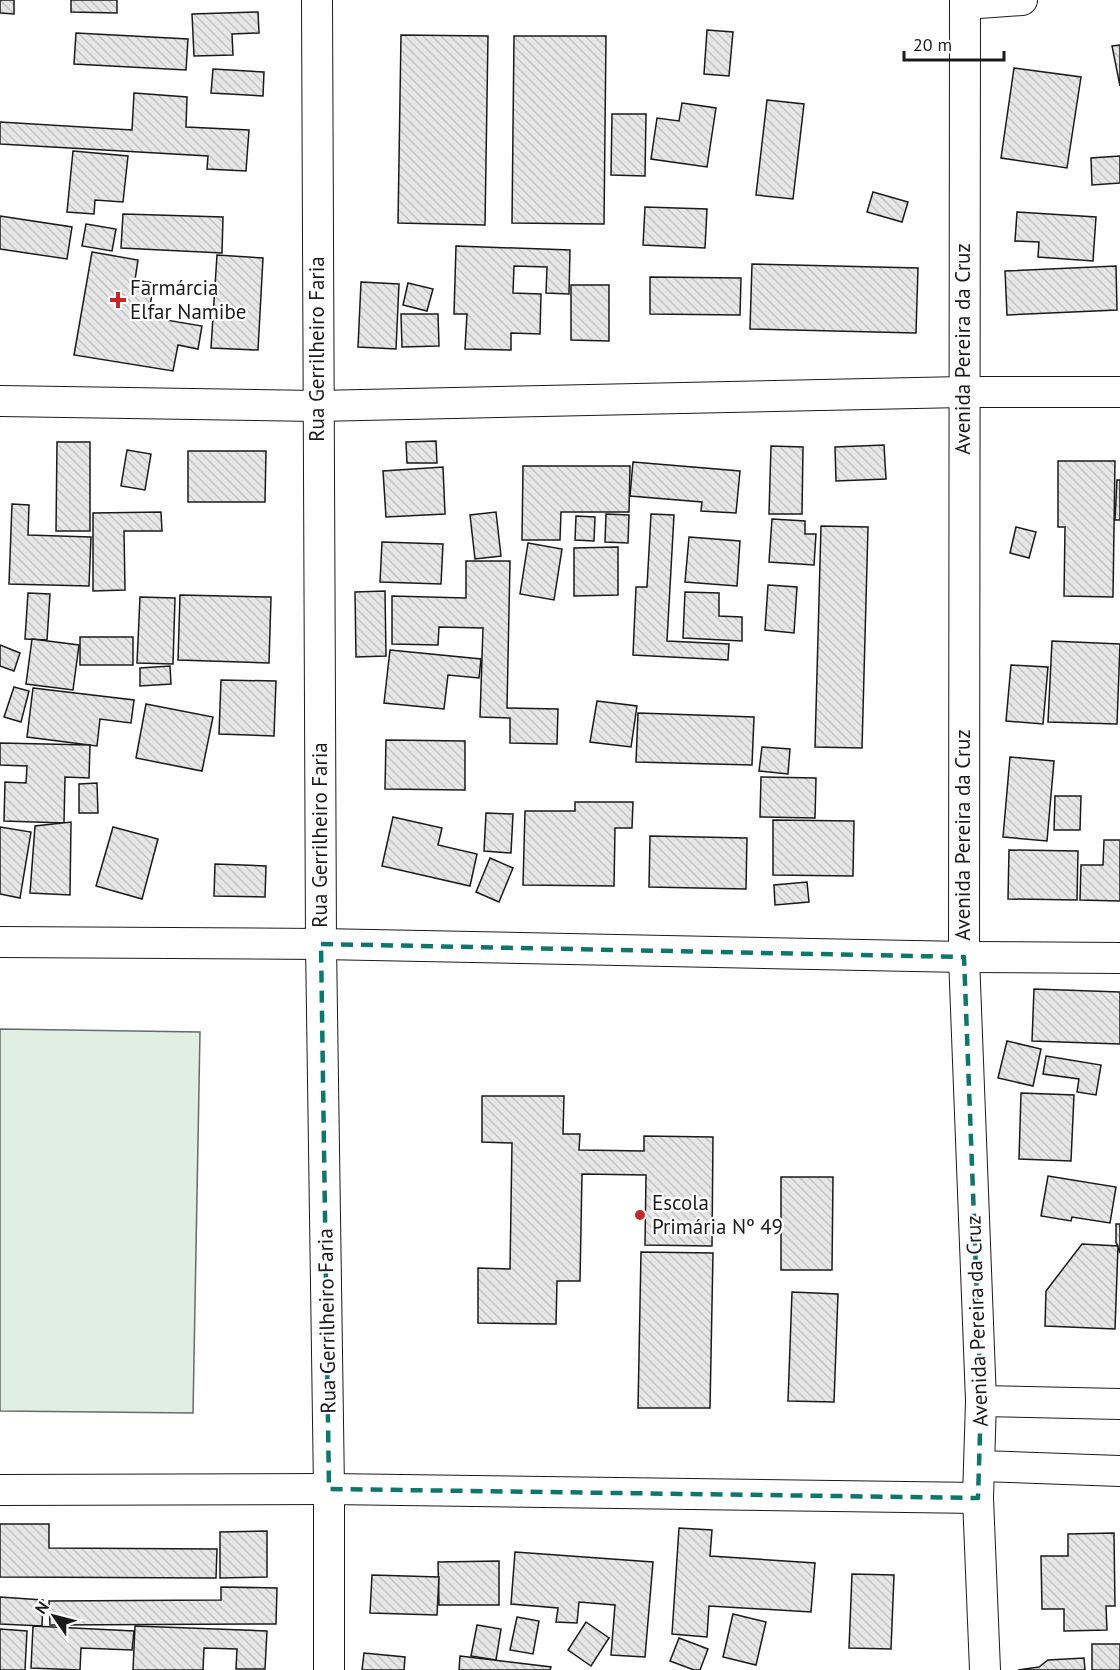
<svg xmlns="http://www.w3.org/2000/svg" width="1120" height="1670" font-family="'PT Sans',sans-serif">
<defs>
<pattern id="building-back-hatch" width="6" height="6" patternUnits="userSpaceOnUse" patternTransform="scale(1.5)"><rect width="6" height="6" fill="#e6e6e6"/><path d="M-1 5l2 2M0 0l6 6M5-1l2 2" fill="none" stroke="#c5c5c5"/></pattern>
</defs>
<rect width="100%" height="100%" fill="#fff"/>
<!-- pitch -->
<path fill="#e0efe3" stroke="#6a6a6a" stroke-width="1.5" d="M0,1029L200,1032L193,1413L0,1411Z"/>
<!-- building -->
<g fill="url(#building-back-hatch)" stroke="#1a1a1a" stroke-width="1.5">
<path d="M0,0H14V14L0,13Z"/>
<path d="M71,0H117V13L71,12Z"/>
<path d="M258,12L259,33L232,34L233,55L194,56L192,14Z"/>
<path d="M707,30L733,32L729,76L704,74Z"/>
<path d="M76,33L188,39L186,70L74,64Z"/>
<path d="M401,35L488,36L485,225L398,223Z"/>
<path d="M514,36H606L604,224L512,223Z"/>
<path d="M1120,45V86L1112,46Z"/>
<path d="M1014,68L1081,77L1067,168L1001,158Z"/>
<path d="M213,69L264,72L263,96L211,93Z"/>
<path d="M134,93L187,97L186,127L249,130L246,171L207,169L208,156L0,144V122L132,130Z"/>
<path d="M767,100L804,104L793,199L756,195Z"/>
<path d="M682,103L716,108L707,167L651,159L657,118L679,121Z"/>
<path d="M612,114H646L645,176L611,175Z"/>
<path d="M73,151L128,156L123,202L95,200L94,214L67,212Z"/>
<path d="M1120,156V183L1092,185L1091,158Z"/>
<path d="M873,192L908,202L902,222L867,212Z"/>
<path d="M645,207L707,209L705,248L643,245Z"/>
<path d="M1017,212L1096,217L1093,261L1038,257L1039,242L1015,241Z"/>
<path d="M123,214L223,217L222,253L121,248Z"/>
<path d="M0,216L72,227L67,259L0,249Z"/>
<path d="M86,224L116,229L112,251L82,246Z"/>
<path d="M456,246L570,250L569,294L546,293L547,267L514,266L513,293L541,294L540,334L511,333V350L465,349L467,314H454Z"/>
<path d="M92,252L138,260L135,280L154,283L148,317L202,326L198,349L178,345L173,371L74,355Z"/>
<path d="M217,255L263,258L258,350L211,348Z"/>
<path d="M752,264L918,268L916,333L750,329Z"/>
<path d="M1116,266L1117,310L1007,315L1005,271Z"/>
<path d="M650,277L741,278L740,315L650,314Z"/>
<path d="M361,282L399,284L396,349L358,347Z"/>
<path d="M408,283L433,289L427,311L403,305Z"/>
<path d="M571,285H609V341L571,340Z"/>
<path d="M401,314H438L439,346L402,347Z"/>
<path d="M436,441L437,463H407L406,442Z"/>
<path d="M57,442H90V531H56Z"/>
<path d="M884,445L886,479L836,481L835,447Z"/>
<path d="M771,446L803,447L802,514H769Z"/>
<path d="M127,450L151,454L145,490L121,486Z"/>
<path d="M188,451H266L265,502H188Z"/>
<path d="M1058,461H1115L1113,597L1064,596L1065,527H1058Z"/>
<path d="M633,462L740,471L736,513L701,511L702,502L630,496Z"/>
<path d="M523,466H630L629,512H561L560,540H522Z"/>
<path d="M443,467L445,514L386,517L383,471Z"/>
<path d="M1117,480H1120V520H1115Z"/>
<path d="M12,504L29,505L28,535L91,537L89,586L9,584Z"/>
<path d="M161,512L162,531H124L125,590L93,591V513Z"/>
<path d="M496,512L501,556L475,559L470,515Z"/>
<path d="M606,514L629,515L628,543L605,542Z"/>
<path d="M651,514L674,515L667,641L729,644L728,660L633,655L636,587H647Z"/>
<path d="M576,516L595,517L594,541L575,540Z"/>
<path d="M772,519L805,521V534H816L814,565L769,562Z"/>
<path d="M821,526L868,527L862,748L815,747Z"/>
<path d="M1016,527L1036,532L1029,558L1010,553Z"/>
<path d="M689,537L740,541L737,586L685,582Z"/>
<path d="M382,542L443,544L441,584L380,582Z"/>
<path d="M528,543L562,549L554,600L520,594Z"/>
<path d="M618,547V595L574,596V548Z"/>
<path d="M466,561H510L507,708L558,709L557,744L510,743V718L480,717L483,628L439,627L438,645L392,644V596L466,598Z"/>
<path d="M768,585L797,587L794,633L765,630Z"/>
<path d="M385,591L386,656L356,657L355,592Z"/>
<path d="M685,592L719,593V616L742,617V641L683,638Z"/>
<path d="M28,593L50,594L47,640L25,639Z"/>
<path d="M180,595L271,597L269,663L178,660Z"/>
<path d="M140,597L175,598L173,664L137,663Z"/>
<rect x="80" y="637" width="53" height="28"/>
<path d="M32,639L79,645L73,690L26,684Z"/>
<path d="M1052,641L1120,644L1117,724L1048,722Z"/>
<path d="M0,645L20,653L14,671L0,666Z"/>
<path d="M390,650L481,659L479,678L448,675L444,709L384,703Z"/>
<path d="M1011,665L1048,667L1043,724L1006,721Z"/>
<path d="M170,666L171,684L140,686V668Z"/>
<path d="M221,680L276,681L274,736L219,734Z"/>
<path d="M14,687L29,691L21,722L4,717Z"/>
<path d="M33,688L134,700L131,723L100,719L97,746L27,737Z"/>
<path d="M597,701L637,706L631,747L590,742Z"/>
<path d="M146,704L213,717L202,771L136,758Z"/>
<path d="M638,713L754,717L752,765L636,762Z"/>
<path d="M386,740L465,741V790L385,789Z"/>
<path d="M0,743L90,745L89,778L65,777L64,823L4,821L5,782L26,783L27,766L0,765Z"/>
<path d="M762,747L790,749L788,774L759,771Z"/>
<path d="M1010,757L1054,761L1047,841L1003,837Z"/>
<path d="M761,777L816,778L815,818L760,817Z"/>
<path d="M97,783L98,813H79V784Z"/>
<path d="M1055,796H1081L1080,830H1054Z"/>
<path d="M575,802H633L632,828H615L614,886L523,885L525,811H575Z"/>
<path d="M486,813L513,814L511,853L484,851Z"/>
<path d="M393,817L442,828L438,845L477,854L470,886L382,866Z"/>
<path d="M773,820L854,821L853,876L773,875Z"/>
<path d="M71,822L70,895L30,893L35,826Z"/>
<path d="M0,827L31,832L20,898L0,894Z"/>
<path d="M113,827L158,839L142,899L96,886Z"/>
<path d="M650,836L747,838L746,889L649,887Z"/>
<path d="M1104,840H1120V901L1080,900L1081,865H1103Z"/>
<path d="M1009,850L1078,851L1077,900L1008,899Z"/>
<path d="M490,858L513,868L499,902L476,892Z"/>
<path d="M215,864L266,866L265,897L214,896Z"/>
<path d="M807,882L809,902L775,905L774,885Z"/>
<path d="M1034,989L1120,992V1044L1032,1041Z"/>
<path d="M1007,1041L1041,1049L1033,1086L998,1078Z"/>
<path d="M1046,1056L1101,1065L1096,1095L1077,1092L1079,1079L1043,1074Z"/>
<path d="M1021,1093L1074,1095L1071,1161L1019,1159Z"/>
<path d="M482,1096H564L563,1134H580L579,1150L644,1151V1136L713,1137L712,1246L645,1245L646,1175L582,1174L580,1281H557L556,1324L478,1323V1268L510,1269L512,1143L482,1142Z"/>
<path d="M1048,1176L1116,1187L1110,1223L1072,1217L1071,1221L1041,1216Z"/>
<path d="M781,1177H833L832,1270H781Z"/>
<path d="M1116,1224H1120V1253L1116,1242Z"/>
<path d="M1082,1244L1118,1246L1115,1329L1045,1326L1046,1291Z"/>
<path d="M641,1252L713,1253L710,1408H638Z"/>
<path d="M792,1292L838,1294L834,1402L788,1401Z"/>
<path d="M0,1524H49V1548L217,1549L216,1578L0,1577Z"/>
<path d="M679,1528L712,1530L710,1556L815,1563L811,1612L709,1606L707,1637L672,1634Z"/>
<path d="M267,1531V1577L220,1578V1532Z"/>
<path d="M1114,1533L1115,1606H1106L1107,1630L1064,1631V1609H1042L1041,1556H1068V1534Z"/>
<path d="M515,1552L653,1562L645,1657L611,1655L615,1605L579,1602L577,1623L556,1622L558,1608L511,1604Z"/>
<path d="M499,1561V1605H439L438,1562Z"/>
<path d="M852,1574L894,1575L891,1649L849,1648Z"/>
<path d="M372,1575L439,1577L437,1615L370,1613Z"/>
<path d="M221,1587L277,1588L276,1624L50,1625L49,1601L221,1600Z"/>
<path d="M0,1597L43,1600L42,1626L0,1624Z"/>
<path d="M733,1614L766,1622L756,1665L723,1657Z"/>
<path d="M517,1617L539,1621L533,1654L510,1650Z"/>
<path d="M586,1622L609,1638L591,1666L568,1650Z"/>
<path d="M477,1625L501,1629L496,1660L471,1656Z"/>
<path d="M33,1626L134,1631L132,1650L81,1648L80,1670L31,1668Z"/>
<path d="M135,1626L267,1631L265,1669H236L237,1649L204,1648L203,1670H133Z"/>
<path d="M0,1629L27,1631L25,1670H0Z"/>
<path d="M679,1638L708,1649L700,1670H694L670,1661Z"/>
<rect x="1092" y="1644" width="28" height="26"/>
<path d="M364,1653L405,1657L404,1670H362Z"/>
<path d="M460,1656L551,1667L550,1670H459Z"/>
<path d="M1084,1658L1085,1670H1018L1039,1667L1048,1660Z"/>
</g>
<g fill="none" stroke-linecap="round" stroke-linejoin="round">
<defs>
<g id="street">
<path d="M317,0L321,944L329,1489V1670"/>
<path d="M965,0L964,957L981,1401L978,1498L985,1670"/>
<path d="M965,4L1022,0"/>
<path d="M0,401L317,406L963,392H1120"/>
<path d="M0,942L321,944L964,957L1120,958"/>
<path d="M981,1401L1120,1404"/>
<path d="M980,1466L1120,1471"/>
<path d="M0,1490L329,1489L978,1498"/>
</g>
</defs>
<!-- street casing -->
<use href="#street" stroke="#1a1a1a" stroke-width="32"/>
<!-- street -->
<use href="#street" stroke="#fff" stroke-width="30"/>
</g>
<!-- marked area -->
<path fill="none" stroke="#0f766e" stroke-width="4.5" stroke-dasharray="12 8" stroke-linejoin="round" d="M321,944L964,957L981,1401L978,1498L329,1489Z"/>
<!-- markers -->
<g fill="#c62828" stroke="#fff" stroke-width="2">
<path d="M115 291h6v6h6v6h-6v6h-6v-6h-6v-6h6z"/>
<circle cx="640" cy="1215" r="6"/>
</g>
<g text-anchor="middle" stroke-width="4.5" stroke-linejoin="round" paint-order="stroke">
<!-- poi labels -->
<g font-size="21" fill="#1a1a1a" stroke="#fff" text-anchor="start">
<text x="130" y="295">Farmárcia<tspan x="130" dy="24">Elfar Namibe</tspan></text>
<text x="652" y="1210">Escola<tspan x="652" dy="24">Primária Nº 49</tspan></text>
</g>
<!-- street labels -->
<g font-size="21" fill="#1a1a1a" stroke="#fff">
<text transform="translate(317 349) rotate(-90)" y="7">Rua Gerrilheiro Faria</text>
<text transform="translate(963 349) rotate(-90)" y="7">Avenida Pereira da Cruz</text>
<text transform="translate(320 835) rotate(-90)" y="7">Rua Gerrilheiro Faria</text>
<text transform="translate(963 835) rotate(-90)" y="7">Avenida Pereira da Cruz</text>
<text transform="translate(327 1321) rotate(-91)" y="7">Rua Gerrilheiro Faria</text>
<text transform="translate(977 1321) rotate(-92)" y="7">Avenida Pereira da Cruz</text>
</g>
</g>
<!-- north arrow -->
<g transform="translate(54 1616) rotate(305)" stroke="#ffffff" stroke-width="4.5" paint-order="stroke">
<path d="M0-4.5L10 22L0 15L-10 22Z" fill="#1a1a1a"/>
<text y="-9" font-size="16" font-weight="bold" text-anchor="middle" fill="#1a1a1a">N</text>
</g>
<!-- scale -->
<path d="M904 51v9h100v-9" fill="none" stroke="#1a1a1a" stroke-width="3"/>
<text x="913" y="51" font-size="18" fill="#1a1a1a" stroke="#ffffff" stroke-width="4.5" paint-order="stroke">20 m</text>
</svg>
